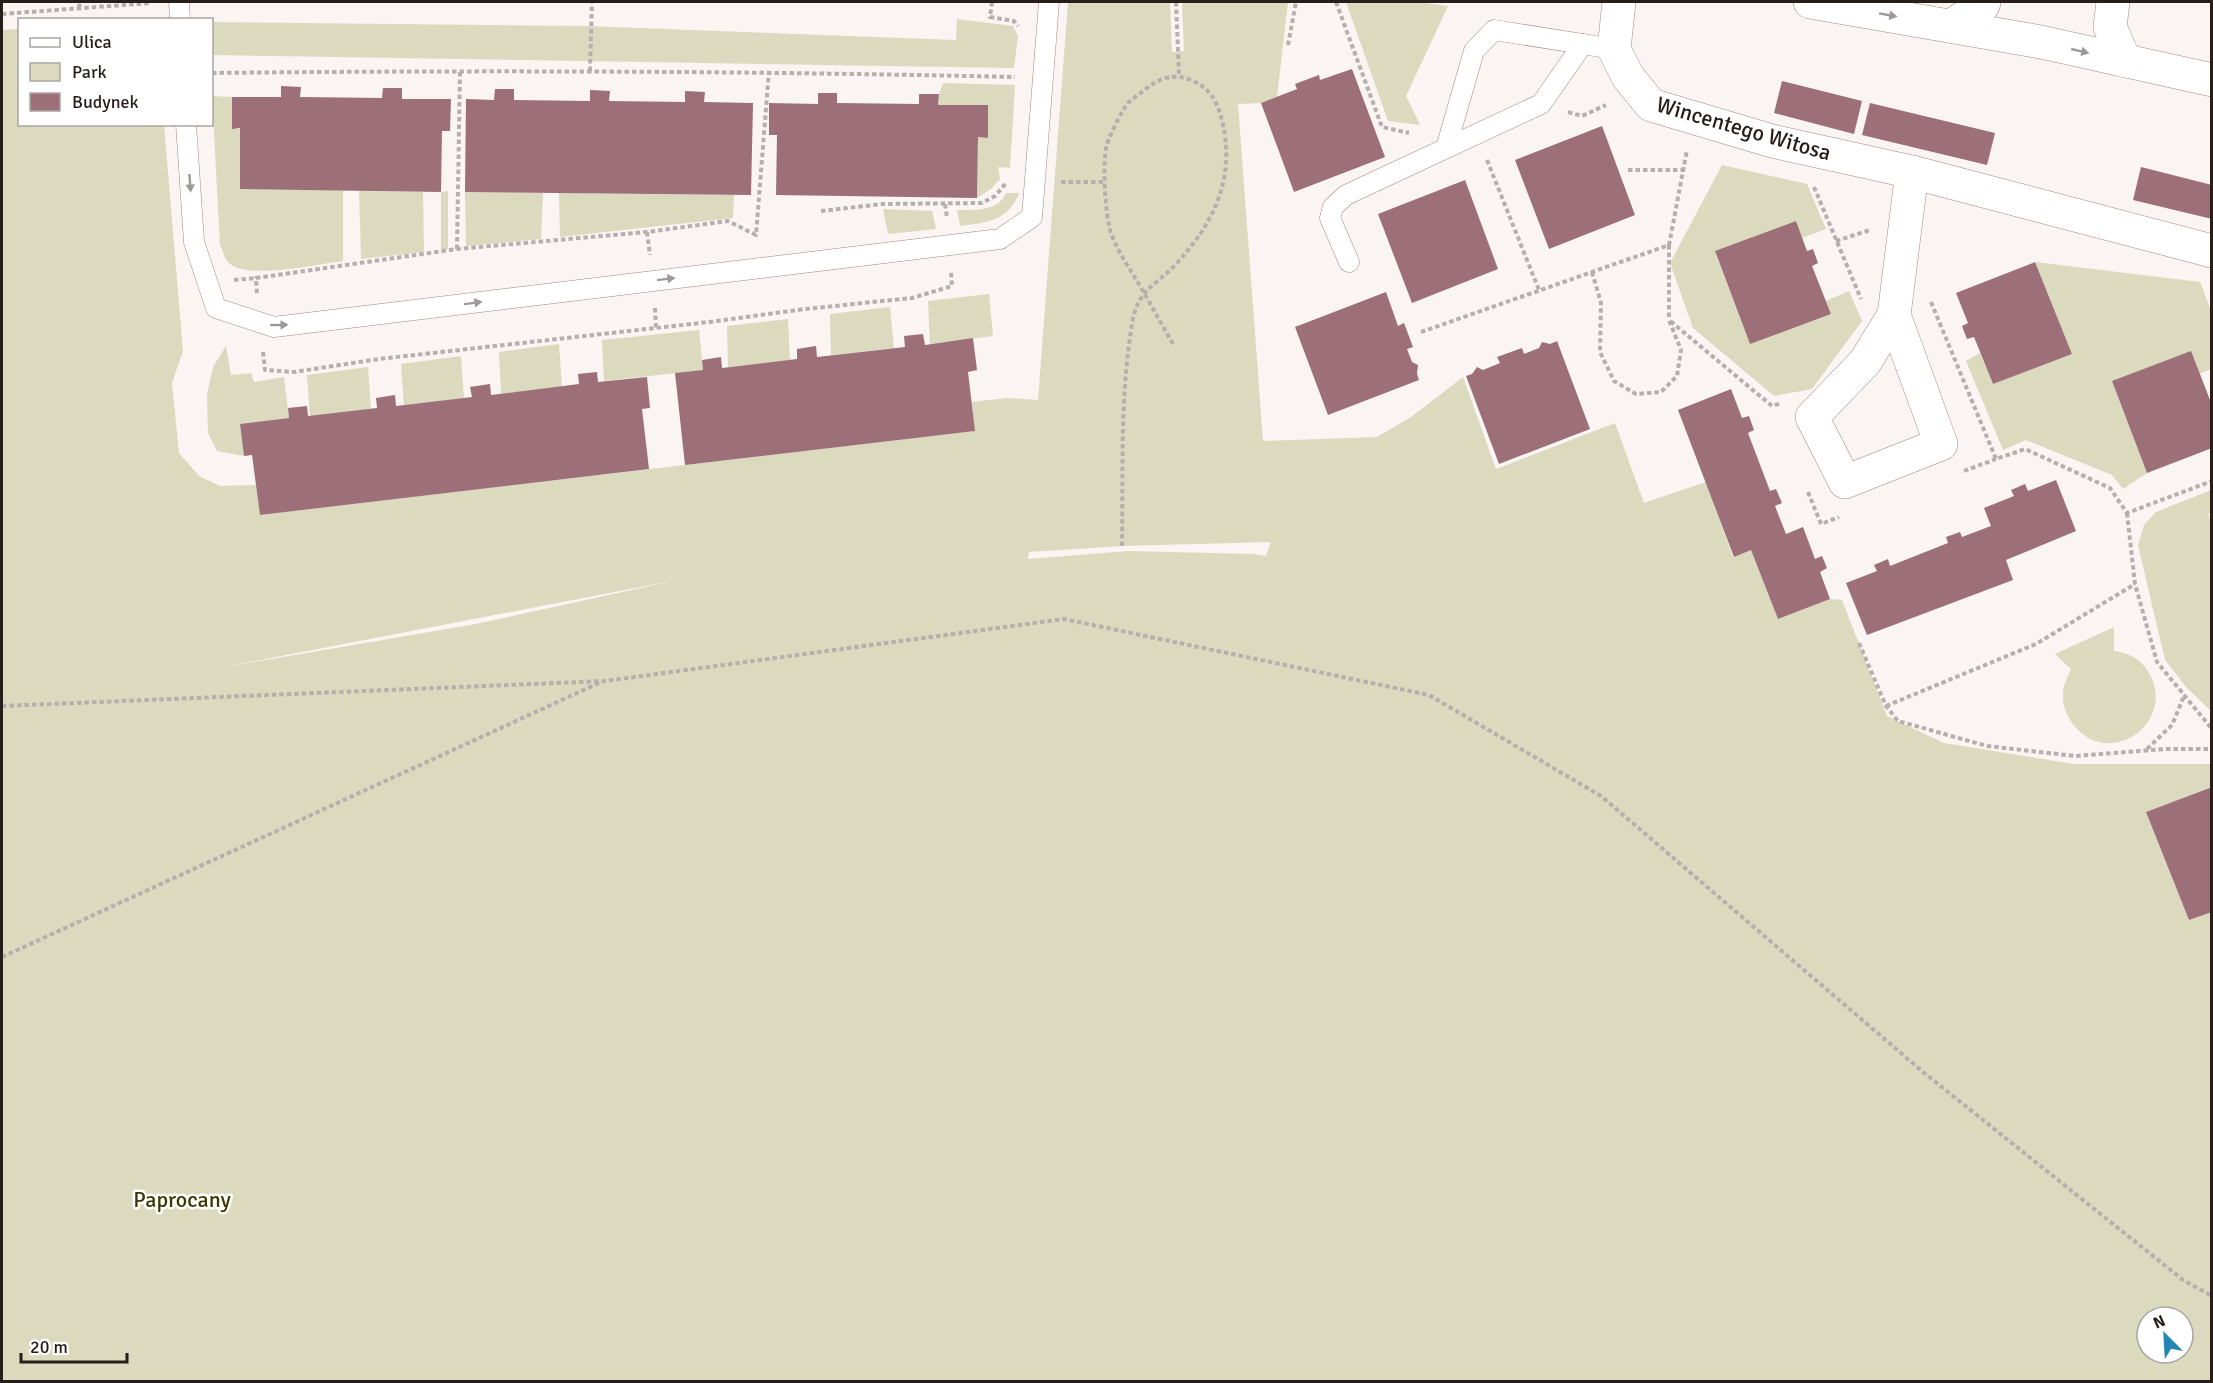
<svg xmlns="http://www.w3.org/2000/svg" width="2213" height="1383" font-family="Signika,sans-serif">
<rect width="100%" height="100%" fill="#faf4f2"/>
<!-- green -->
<g fill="#dbd9be" fill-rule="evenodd">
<path d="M1068,2H1170L1172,52L1184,51L1182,2H1288L1277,97L1261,103L1238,104L1263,441L1377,437L1411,417L1463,377L1496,469L1615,423L1644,503L1706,482L1733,557L1751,550L1778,619L1830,599L1842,600L1887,716L1944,743L2074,764H2211V787L2146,812L2189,920L2211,912V1381H2V30L19,29L20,124L164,125L183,351L172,383L179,453L199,476L220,486L256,485L260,515L974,431L972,402L1007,398L1038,400ZM1271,542L1266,556L1253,554L1128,551L1028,559L1029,552L1122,546ZM677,580L476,624L224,667ZM2147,1317H2183V1353H2147Z"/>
<path d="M1346,2H1418L1448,6L1406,96L1420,125L1388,121Z"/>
<path d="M957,19L1013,26L1018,36L1014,68L212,55V22L585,26L956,40Z"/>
<path d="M943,83L1015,85L1010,168L998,167L1000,179L991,189L977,198L978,137L987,138L988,105H938L939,94Z"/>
<path d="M212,96L232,97V128L240,129V189L343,190V261C318,264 244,281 228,262C224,258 223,250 220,245Z"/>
<path d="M1722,165L1807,184L1826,229L1802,238L1796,221L1715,252L1750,344L1831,314L1826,301L1849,291L1862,321L1812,389L1774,396L1693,328L1670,263Z"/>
<path d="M359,191L423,192L424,252L361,259Z"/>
<path d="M448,191V249L441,250V192Z"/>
<path d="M465,192L543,193L541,239L466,246Z"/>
<path d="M559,193L734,195L733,218L560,237Z"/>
<path d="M1006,193H1019C1009,221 986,223 960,226L957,210C974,210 998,212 1006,193Z"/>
<path d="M883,209L932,211L936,229L888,234Z"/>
<path d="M2035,262L2200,282L2211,311V369L2199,374L2112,381L2147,473L2123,489L2112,475L2026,440L2003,450L1966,361L1980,353L1993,384L2072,354Z"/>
<path d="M989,294L993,336L930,344L928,301Z"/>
<path d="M890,307L894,348L831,355L830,314Z"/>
<path d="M788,319L790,360L728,367L727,326Z"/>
<path d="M699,330L703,370L604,381L602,340Z"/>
<path d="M559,344L562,387L501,394L499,352Z"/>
<path d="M226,346L231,375L251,373L254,382L284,377L289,418L240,424L244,456L217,451L208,433L207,395L213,367Z"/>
<path d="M461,356L464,398L404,405L401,364Z"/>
<path d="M368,367L371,409L310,416L307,375Z"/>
<path d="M2211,490V512L2208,514L2212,525L2211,711L2187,688L2165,660L2138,545L2144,525L2156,512Z"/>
<path d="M2114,627V651C2133,654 2144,661 2152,679C2166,711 2139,746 2104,743C2082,741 2062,717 2063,695C2063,685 2067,678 2071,669L2055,654Z"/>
</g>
<!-- building -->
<g fill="#9c6f79">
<path d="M1352,69L1385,157L1294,192L1261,103L1297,89L1295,84L1319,75L1320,80Z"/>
<path d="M1782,81L1862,101L1854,134L1774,113Z"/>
<path d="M281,86L301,87L300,97L382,98L383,88H402V99H451L450,131H442L441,192L240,189V128L232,129V97H281Z"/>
<path d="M495,89H514V100L590,101V90L610,91L609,101L685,102V91L705,92L704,102L753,103L751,195L465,192L466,99L494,100Z"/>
<path d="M818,93H837V103L919,104V94H939L938,105H988V138L978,137L977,198L776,195L777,135H769V103L818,104Z"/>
<path d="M1870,103L1995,133L1987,165L1862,135Z"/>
<path d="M1602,126L1635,215L1549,249L1515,160Z"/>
<path d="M2141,167L2212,185V219L2133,200Z"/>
<path d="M1465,180L1498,269L1412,303L1378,214Z"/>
<path d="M1796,221L1807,251L1813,249L1818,263L1812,266L1831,314L1750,344L1715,251Z"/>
<path d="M2035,262L2072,354L1993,384L1974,337L1967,339L1962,326L1968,323L1956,293Z"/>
<path d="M1386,292L1398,326L1404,323L1413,347L1407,349L1412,362L1418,365L1417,374L1419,380L1328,415L1295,327Z"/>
<path d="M923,334L925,345L973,338L977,370L968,372L975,431L685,465L675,373L703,370L702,360L721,357L722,368L797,359V349L816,346L817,357L905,347L904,336Z"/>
<path d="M1557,341L1590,429L1499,464L1466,376L1472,374L1477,367L1483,370L1500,363L1497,357L1522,348L1524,354L1539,348L1542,342L1550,344Z"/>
<path d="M2191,351L2212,405V448L2147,473L2112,381Z"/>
<path d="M597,372L598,382L647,377L650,408L642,409L649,469L260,515L252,455L244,456L240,424L289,418L288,408L307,406L308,416L377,408L376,398L395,395L396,406L472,397L470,387L490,384L491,395L579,384L578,374Z"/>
<path d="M1731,389L1742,418L1749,416L1754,430L1748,433L1770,491L1776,489L1782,503L1775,506L1786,534L1803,527L1815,559L1822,556L1827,568L1820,572L1830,599L1778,619L1751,550L1734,557L1678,410Z"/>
<path d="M2056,480L2076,531L2006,560L2013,580L1867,635L1846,583L1877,571L1874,565L1888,559L1890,566L1948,543L1946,537L1960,532L1962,537L1991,526L1984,508L2014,496L2011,490L2025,484L2028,491Z"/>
<path d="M2212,787V912L2189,920L2146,812Z"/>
</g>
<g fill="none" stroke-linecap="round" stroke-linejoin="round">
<defs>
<g id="lane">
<path d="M179,2L180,20"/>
<path d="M186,124L194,242L216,308L274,327L1000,239L1032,217L1049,2"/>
<path d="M1446,148L1474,51L1494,30L1614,49"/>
<path d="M1349,262L1330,218L1333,207L1346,195L1541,104L1583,44"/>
</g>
<g id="street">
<path d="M1619,2L1614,49L1628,77L1651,105L1772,141L1912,172L2212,251"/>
<path d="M1894,315L1941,444L1845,482L1812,417L1865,362L1894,315L1912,172"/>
</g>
<g id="secondary">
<path d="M1810,2L2041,42L2212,80"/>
<path d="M2113,2L2110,27L2125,61"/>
<path d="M1951,26L1983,5L1984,2"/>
</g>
</defs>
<!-- lane casing -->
<use href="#lane" stroke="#a3877f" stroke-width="21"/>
<!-- street casing -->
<use href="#street" stroke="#a3877f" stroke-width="34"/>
<!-- secondary casing -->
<use href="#secondary" stroke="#a3877f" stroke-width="34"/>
<!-- path -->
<g stroke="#b7afad" stroke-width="4" stroke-dasharray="4.5 3" stroke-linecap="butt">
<path d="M992,2L990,17L1014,21L1018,26"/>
<path d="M1176,2L1179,75"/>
<path d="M1336,2L1382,127L1409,133"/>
<path d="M79,8L80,2"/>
<path d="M2,14L151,3"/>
<path d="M1288,45L1296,2"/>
<path d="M590,71L592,2"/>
<path d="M212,73C480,70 747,71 1015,77"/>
<path d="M1568,112L1582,116L1606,105"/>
<path d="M1487,160L1539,290"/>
<path d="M1628,170H1684"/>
<path d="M1061,182H1105"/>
<path d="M1814,187L1861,299"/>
<path d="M945,204L947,218"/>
<path d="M821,211L883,204L982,203L995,196L1007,182"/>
<path d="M647,232L650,255"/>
<path d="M1836,241L1870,230"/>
<path d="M1669,245V320"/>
<path d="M457,249L460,71"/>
<path d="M1592,272L1601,303L1600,352L1614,381L1636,394L1661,392L1677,376L1681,350L1669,320L1772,406L1782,403"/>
<path d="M234,280L256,278"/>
<path d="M257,293L256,278L457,249L647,232L728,221L756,235L769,71"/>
<path d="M1931,302L1996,459L2025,449L2110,488L2127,513L2212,481"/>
<path d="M655,308L656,328"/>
<path d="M1421,332L1669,245L1687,150"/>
<path d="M263,352L265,370L294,372L379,359L709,322L805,309L912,298L952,286L951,273"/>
<path d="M1964,471L1996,459"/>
<path d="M1808,492L1821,524L1839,517"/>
<path d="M2127,513L2135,584L2157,662L2212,729"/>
<path d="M1122,546C1123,473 1120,396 1132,324C1138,288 1155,287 1176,264C1213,224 1235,180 1223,125C1218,103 1212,89 1191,80C1174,73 1159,78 1146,89C1140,94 1133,98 1128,103C1122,110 1110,135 1107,144C1102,162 1105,215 1111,233C1119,255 1133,273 1144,293C1154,310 1163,327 1173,344"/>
<path d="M1859,643L1886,706L1898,721L1987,746L2075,756L2165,749H2212"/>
<path d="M2,706L605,681L1064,619L1429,695L1601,796L1923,1072L2183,1280L2212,1296"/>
<path d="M1886,706L2036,644L2135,584"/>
<path d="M2147,749L2172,725L2184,696"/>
<path d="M2,957L601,682"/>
</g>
<!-- lane -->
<use href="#lane" stroke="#fff" stroke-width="20"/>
<!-- street -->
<use href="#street" stroke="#fff" stroke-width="33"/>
<!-- secondary -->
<use href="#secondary" stroke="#fff" stroke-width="33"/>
</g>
<!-- one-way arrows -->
<defs><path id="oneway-solid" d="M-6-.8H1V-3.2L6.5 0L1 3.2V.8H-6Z" transform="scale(1.5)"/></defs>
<g fill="#9e9998">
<use href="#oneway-solid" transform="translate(1888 15) rotate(10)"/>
<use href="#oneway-solid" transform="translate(2080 51) rotate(13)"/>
<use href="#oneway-solid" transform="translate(190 183) rotate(86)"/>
<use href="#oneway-solid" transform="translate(666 279) rotate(-7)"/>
<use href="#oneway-solid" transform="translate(473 303) rotate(-7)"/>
<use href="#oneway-solid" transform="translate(279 325) rotate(-1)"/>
</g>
<g text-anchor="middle" stroke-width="5" stroke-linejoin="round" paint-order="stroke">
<!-- street labels -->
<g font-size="22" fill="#271d19" stroke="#fff">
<text transform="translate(1744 128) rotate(16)" y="8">Wincentego Witosa</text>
</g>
<!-- park labels -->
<g font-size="22" fill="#3c3700" stroke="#fff">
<text x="182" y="1207">Paprocany</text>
</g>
</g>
<!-- border -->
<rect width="2213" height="1383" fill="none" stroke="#271d19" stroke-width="6"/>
<!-- legend -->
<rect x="18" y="18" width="195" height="108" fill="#ffffff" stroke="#a9a5a3" stroke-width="1.5"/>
<rect x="30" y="38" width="30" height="9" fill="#ffffff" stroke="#a9a5a3" stroke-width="1.5"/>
<text x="72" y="48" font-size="18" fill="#271d19">Ulica</text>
<rect x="30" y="63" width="30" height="18" fill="#dbd9be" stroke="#a9a5a3" stroke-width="1.5"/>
<text x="72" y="78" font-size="18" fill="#271d19">Park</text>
<rect x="30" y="93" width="30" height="18" fill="#9c6f79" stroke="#a9a5a3" stroke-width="1.5"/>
<text x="72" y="108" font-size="18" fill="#271d19">Budynek</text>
<!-- north arrow -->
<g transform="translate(2165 1335) rotate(336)"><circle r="28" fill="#ffffff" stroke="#a9a5a3" stroke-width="1.5"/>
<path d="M0-4.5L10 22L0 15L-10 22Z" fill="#2486b1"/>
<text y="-9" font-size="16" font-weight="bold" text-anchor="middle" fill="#271d19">N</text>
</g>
<!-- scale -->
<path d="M21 1353v9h106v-9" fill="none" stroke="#271d19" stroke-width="3"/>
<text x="30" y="1353" font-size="18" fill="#271d19" stroke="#ffffff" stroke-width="4.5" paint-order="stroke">20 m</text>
</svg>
